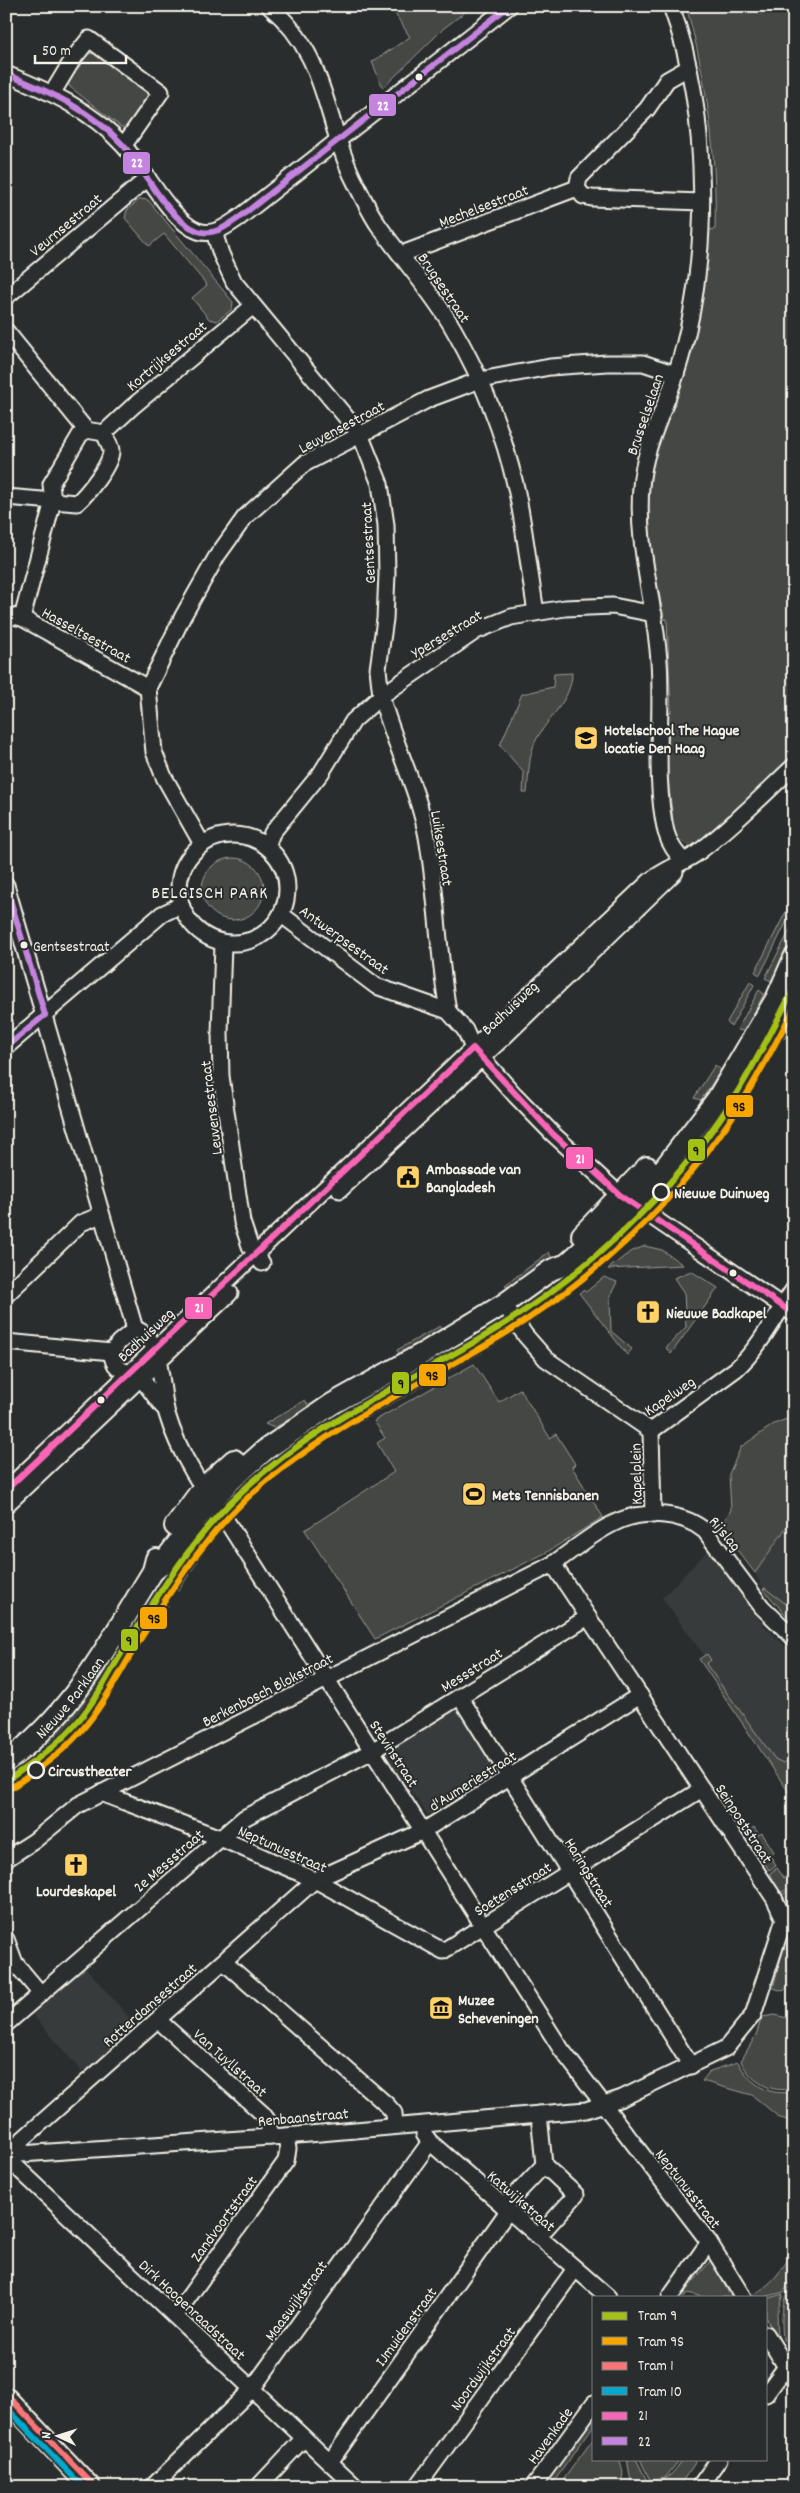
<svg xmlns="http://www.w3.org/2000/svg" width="800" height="2493" font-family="Dekko,sans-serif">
<rect width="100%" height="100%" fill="#2a2d2e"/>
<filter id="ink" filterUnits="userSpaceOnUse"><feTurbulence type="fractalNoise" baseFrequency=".02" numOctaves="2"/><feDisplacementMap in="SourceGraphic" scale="10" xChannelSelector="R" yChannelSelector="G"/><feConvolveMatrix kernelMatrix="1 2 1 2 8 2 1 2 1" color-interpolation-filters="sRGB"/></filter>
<g filter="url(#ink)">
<!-- built -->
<g fill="#373a3a">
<path d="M794,1516V1624L763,1589L755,1573Z"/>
<path d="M708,1550L765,1627L794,1654V1800L699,1659L704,1655L662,1598Z"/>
<path d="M458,1706L500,1769L498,1774L428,1815L386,1757L385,1751Z"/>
<path d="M85,1967L143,2033L89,2080L32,2014Z"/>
</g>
<!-- green -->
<g fill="#444645" stroke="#9c9c96">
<path d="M390,6H473L444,28L383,88L372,62L410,37Z"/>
<path d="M686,6H794V756L704,840L692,847L676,838L669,821L673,820L667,771L668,713L671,712L667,619H664C656,575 644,532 649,487C653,445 674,408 686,368C700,323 707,277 709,230L715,229C717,154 707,79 686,6Z"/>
<path d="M96,53L147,92L148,100L128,127H121L70,87L67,81L87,54Z"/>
<path d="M140,199L148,200L233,302L232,309L217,321L209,319L192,298L207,285L164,234L149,246L125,218L127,210Z"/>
<path d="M572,673C572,700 548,717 536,740C528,756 529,776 527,793H523L524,773L500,745L522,694L553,687L554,674Z"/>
<circle cx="233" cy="889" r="31"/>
<path d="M794,896V907L760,975L755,972Z"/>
<path d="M794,922V938L771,981L765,978Z"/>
<path d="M750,982L754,985L731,1027L727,1022Z"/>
<path d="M759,990L764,994L744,1031L737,1030Z"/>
<path d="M778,1004L794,1013V1020L784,1039L768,1030Z"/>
<path d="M764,1037L779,1046L754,1088L741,1080L737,1074Z"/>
<path d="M715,1065L721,1070L701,1100L694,1098Z"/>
<path d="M728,1088L747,1099L722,1136L710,1128L706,1121Z"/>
<path d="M704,1137L715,1145L677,1193L675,1192L667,1200L659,1193Z"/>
<path d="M616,1224L635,1234L569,1291L529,1320L518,1303Z"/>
<path d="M645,1246L662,1250L683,1265L608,1269L630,1252Z"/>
<path d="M549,1252L552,1260L513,1291L505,1285Z"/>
<path d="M691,1271L718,1288L671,1354L666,1348L686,1327L684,1293L674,1278Z"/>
<path d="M604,1277L617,1282L610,1296L611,1331L632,1349L627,1355L579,1293L583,1290L586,1292Z"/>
<path d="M498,1318L506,1319L514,1333L488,1349L480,1336L479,1328Z"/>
<path d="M440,1326L443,1332L400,1355L397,1350Z"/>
<path d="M468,1334L475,1339L483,1352L342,1432L333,1417L332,1410Z"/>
<path d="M474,1364L499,1402L520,1389L550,1438L556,1434L575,1464L572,1467L603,1517L547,1552L375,1639L305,1530L394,1472L377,1443L385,1438L374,1421Z"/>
<path d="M305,1400L308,1405L307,1410L274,1428L265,1424Z"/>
<path d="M321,1416L328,1421L336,1436L290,1466L280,1455L277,1446Z"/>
<path d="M794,1416V1516L755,1573L720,1528L731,1510L729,1474L741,1447L774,1424Z"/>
<path d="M265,1454L273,1460L281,1473L238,1511L229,1499L231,1485Z"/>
<path d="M198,1521L217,1536L214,1537L178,1591C168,1590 163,1585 158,1577Z"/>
<path d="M765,1588L786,1604L791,1598L794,1600V1624L763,1589Z"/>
<path d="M150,1590L167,1598L168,1605L164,1611L160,1609L101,1703L105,1706L73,1744L71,1742L59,1754L46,1738Z"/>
<path d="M707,1654L711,1660L706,1664L775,1759L783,1763L789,1760L794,1768V1800L699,1659Z"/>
<path d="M45,1750L53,1758L6,1792V1778Z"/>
<path d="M754,1827L759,1835L762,1833L774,1852L770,1855L776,1866L769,1870L746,1833Z"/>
<path d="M777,1868L784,1878L794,1872V1886L780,1893L770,1873Z"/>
<path d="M794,1888V1982L783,1991L773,1988L791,1920L781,1895Z"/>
<path d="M775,2015L787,2018L794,2052V2088C771,2094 751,2082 741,2061L756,2035L762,2017Z"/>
<path d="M738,2062C749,2083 769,2098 794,2091V2122L780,2118L752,2095L702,2081L710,2071Z"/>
<path d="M794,2249V2275L784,2292L764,2297L750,2296C772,2286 782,2270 794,2249Z"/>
<path d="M711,2260L731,2297H703L688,2293L685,2297H681Z"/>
<path d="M794,2278V2329L786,2341L783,2340C781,2316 781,2299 794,2278Z"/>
<path d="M783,2294L777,2313L778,2337L766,2319V2299Z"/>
<path d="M594,2417V2425L550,2487H542Z"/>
<path d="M594,2438V2459H619L623,2472L621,2487H572L563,2480Z"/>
<path d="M627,2459H636L646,2479L644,2487H632Z"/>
<path d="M640,2459H680L665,2478L652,2480L649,2478Z"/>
<path d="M683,2459H698L678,2487H647L648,2480C664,2487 675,2471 683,2459Z"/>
</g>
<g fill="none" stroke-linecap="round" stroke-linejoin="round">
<defs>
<g id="street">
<path d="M269,6C327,54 323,114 352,176C360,192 368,209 377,223C402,260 433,292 454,330C482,379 504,434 516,488C525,529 529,571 536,612"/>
<path d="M671,6C711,115 711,265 676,374C664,412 644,446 641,487C636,546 655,602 659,661C663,718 653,776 666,832C670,845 675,852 684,861"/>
<path d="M6,74C49,91 91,110 123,145C143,166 171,222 198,231C214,237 228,225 240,217L509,6"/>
<path d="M53,92L73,59L89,39L161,92L124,145"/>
<path d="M577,188L583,196L592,198L701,202"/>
<path d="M214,232L221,254L234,282L360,434L380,484L386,525L387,574L385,619L378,669L381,696L353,721L321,773L272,833L267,846"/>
<path d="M402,254L577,188L579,178L647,109L667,80L688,68"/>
<path d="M6,297L148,178"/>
<path d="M6,331L86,430"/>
<path d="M6,497L77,503C87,494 111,465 111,451C111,446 106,438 104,433"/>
<path d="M6,615L22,618L148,688"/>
<path d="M22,618L53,501L51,484L80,435L86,430L104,433L132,407L253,306"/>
<circle cx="233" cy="889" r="54"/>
<path d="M202,844L164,777L154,752L148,688L183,616L217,556L245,517L304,464L429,399L480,380L550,367L607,363H643L676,374"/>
<path d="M6,885L135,1329"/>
<path d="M282,915L376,986L448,1011L465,1030L473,1048L515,1095L553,1134L620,1195L794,1314"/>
<path d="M223,944L220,1033L221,1076L242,1222L250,1246L262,1263"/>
<path d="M448,1011C438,954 437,894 427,837C418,788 394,744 381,696L476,631L511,617L565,608L613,606L654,614"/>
<path d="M6,1047L162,914L181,905"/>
<path d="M340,1190L505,1036L675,872"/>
<path d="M6,1295L81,1223L101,1215"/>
<path d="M504,1304L525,1335L546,1359L651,1431"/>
<path d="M135,1329C164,1337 160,1390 167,1414C179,1455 204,1491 229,1525L561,2049L709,2242L743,2297"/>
<path d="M6,1342L112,1352"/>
<path d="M112,1352C112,1369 123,1371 137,1376"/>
<path d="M112,1352L119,1342L135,1329"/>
<path d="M141,1378L163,1407"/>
<path d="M651,1431L736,1369C761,1346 775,1316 794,1289"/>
<path d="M651,1431L653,1515"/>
<path d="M6,1490L650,881C664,870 681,864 696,854C731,828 762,796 794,766"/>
<path d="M6,1505L230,1293"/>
<path d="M460,1697L691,2066"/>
<path d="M101,1793L220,1838L315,1880L443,1951L702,1789"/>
<path d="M6,1859L34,1841L78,1805L553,1564C574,1549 597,1530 621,1520C647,1510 684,1513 705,1531L762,1607L794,1638"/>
<path d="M6,1939L15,1963L41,1994"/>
<path d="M224,1962L387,2105L394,2113L395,2126"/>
<path d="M158,2020L263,2114L268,2121L270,2137"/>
<path d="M6,2024L244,1818L372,1751L588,1617"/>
<path d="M424,2134L430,2142L608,2297"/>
<path d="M6,2154L315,1880L423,1831L640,1695"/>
<path d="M6,2155L286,2136L586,2110L622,2098L726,2048L753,2015L784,1919L774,1898L553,1564"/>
<path d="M6,2157L356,2487"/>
<path d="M504,2207L544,2165"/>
<path d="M538,2237L576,2195L544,2165L539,2114"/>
<path d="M670,2297L709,2242"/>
<path d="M175,2316L286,2161L288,2149L286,2136"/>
<path d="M766,2334L794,2380"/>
<path d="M766,2394L794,2356"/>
<path d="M330,2462L508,2211"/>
<path d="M152,2487L252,2389L430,2142"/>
<path d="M258,2487L304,2438"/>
<path d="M417,2487L575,2269"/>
<path d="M533,2487L594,2403"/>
<path d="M699,2487L719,2459"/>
</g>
<g id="secondary">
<path d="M582,1235L647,1167"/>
<path d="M175,1526L203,1488L234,1460"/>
<path d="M153,1571L162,1564L198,1516L228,1483L265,1450L332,1404L427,1351L504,1304L551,1270L567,1264L617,1219L661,1172L717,1099L777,997L794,958"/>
<path id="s1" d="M6,1762C75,1711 109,1642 153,1571L156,1559"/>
<path d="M6,2398L90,2487"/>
</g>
</defs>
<!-- street casing -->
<use href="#street" stroke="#f4f1e8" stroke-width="19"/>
<!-- secondary casing -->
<use href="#secondary" stroke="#f4f1e8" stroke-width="24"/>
<!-- street -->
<use href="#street" stroke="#2a2d2e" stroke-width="15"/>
<!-- secondary -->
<use href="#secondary" stroke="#2a2d2e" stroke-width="20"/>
<defs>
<path id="bus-1" d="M6,1490L473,1048L553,1134L620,1195L794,1314"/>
<g id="bus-2">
<path d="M6,74C49,91 92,111 123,145C146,170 166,219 198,231C214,237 228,225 240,217L509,6"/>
<path d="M6,886L45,1015"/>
<path d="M6,1047L45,1015"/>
<path d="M6,2398L90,2487"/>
</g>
</defs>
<!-- bus-1 casing -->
<use href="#bus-1" stroke="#2a2d2e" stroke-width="10"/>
<!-- bus-2 casing -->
<use href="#bus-2" stroke="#2a2d2e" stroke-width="10"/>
<!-- bus-1 -->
<use href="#bus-1" stroke="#fa66b7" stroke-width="6"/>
<!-- bus-2 -->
<use href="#bus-2" stroke="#c483df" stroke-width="6"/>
<defs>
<path id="tram-1" d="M6,1781C30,1765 54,1748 73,1727C95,1703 109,1673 126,1646C159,1593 193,1538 238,1495C311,1425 403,1385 488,1334C584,1276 668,1198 730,1104C754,1067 774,1027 794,988"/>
<path id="tram-2" d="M11,1788C36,1771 61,1754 81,1731C102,1707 117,1678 133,1651C166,1598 199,1544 244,1501C316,1433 407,1392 491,1342C590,1284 676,1203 739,1107C759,1075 777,1041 794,1008"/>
<path id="tram-3" d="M6,2394L95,2487"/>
<path id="tram-4" d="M6,2407L83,2487"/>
</defs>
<!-- tram-1 casing -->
<use href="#tram-1" stroke="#2a2d2e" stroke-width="10"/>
<!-- tram-2 casing -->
<use href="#tram-2" stroke="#2a2d2e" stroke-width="10"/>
<!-- tram-3 casing -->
<use href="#tram-3" stroke="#2a2d2e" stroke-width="10"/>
<!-- tram-4 casing -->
<use href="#tram-4" stroke="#2a2d2e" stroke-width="10"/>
<!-- tram-1 -->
<use href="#tram-1" stroke="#a6c116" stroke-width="6"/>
<!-- tram-2 -->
<use href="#tram-2" stroke="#f7a600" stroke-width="6"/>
<!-- tram-3 -->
<use href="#tram-3" stroke="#f97577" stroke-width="6"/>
<!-- tram-4 -->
<use href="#tram-4" stroke="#00a9ce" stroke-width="6"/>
</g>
</g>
<!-- icons -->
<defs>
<symbol id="university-square" viewBox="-11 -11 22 22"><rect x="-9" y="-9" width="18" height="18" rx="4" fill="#ffd166" stroke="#2a2d2e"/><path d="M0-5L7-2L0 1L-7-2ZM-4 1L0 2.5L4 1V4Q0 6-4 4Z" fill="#111"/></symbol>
<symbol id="civic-square" viewBox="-11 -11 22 22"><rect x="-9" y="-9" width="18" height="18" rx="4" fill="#ffd166" stroke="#2a2d2e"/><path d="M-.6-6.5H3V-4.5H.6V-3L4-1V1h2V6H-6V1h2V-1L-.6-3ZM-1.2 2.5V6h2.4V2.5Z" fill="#111"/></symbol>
<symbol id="church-square" viewBox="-11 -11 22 22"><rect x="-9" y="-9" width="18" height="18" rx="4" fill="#ffd166" stroke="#2a2d2e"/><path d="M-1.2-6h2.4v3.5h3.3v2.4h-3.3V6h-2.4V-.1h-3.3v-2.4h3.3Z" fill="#111"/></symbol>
<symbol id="stadium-square" viewBox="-11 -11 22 22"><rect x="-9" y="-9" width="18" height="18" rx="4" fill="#ffd166" stroke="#2a2d2e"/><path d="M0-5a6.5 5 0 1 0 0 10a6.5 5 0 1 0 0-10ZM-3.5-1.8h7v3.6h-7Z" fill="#111"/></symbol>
<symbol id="museum-square" viewBox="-11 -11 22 22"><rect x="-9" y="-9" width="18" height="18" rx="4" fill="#ffd166" stroke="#2a2d2e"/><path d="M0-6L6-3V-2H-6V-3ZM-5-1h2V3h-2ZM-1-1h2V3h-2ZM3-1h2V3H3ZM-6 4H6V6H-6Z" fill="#111"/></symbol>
</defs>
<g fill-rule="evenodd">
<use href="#university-square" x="572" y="724" width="28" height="28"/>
<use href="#civic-square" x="394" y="1163" width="28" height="28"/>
<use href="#church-square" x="634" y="1298" width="28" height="28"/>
<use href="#stadium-square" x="460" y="1480" width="28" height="28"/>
<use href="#church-square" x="62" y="1851" width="28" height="28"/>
<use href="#museum-square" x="427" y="1994" width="28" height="28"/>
</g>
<!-- markers -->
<g fill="#f4f1e8" stroke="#2a2d2e" stroke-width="2">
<circle cx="419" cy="77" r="4.5"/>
<circle cx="24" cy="945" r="4.5"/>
<circle cx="733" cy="1273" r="4.5"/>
<circle cx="101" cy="1400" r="4.5"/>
</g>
<g fill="#2a2d2e" stroke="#f4f1e8" stroke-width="2.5">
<circle cx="661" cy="1192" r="8"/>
<circle cx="36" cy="1770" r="8"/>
</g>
<g text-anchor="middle" stroke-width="4" stroke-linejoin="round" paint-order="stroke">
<!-- bus labels -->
<g font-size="15" fill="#f4f1e8" stroke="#2a2d2e" text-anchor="start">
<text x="33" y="951">Gentsestraat</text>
</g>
<!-- street labels -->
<g font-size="16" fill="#f4f1e8" stroke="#2a2d2e">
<text transform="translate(483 205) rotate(-21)" y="6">Mechelsestraat</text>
<text transform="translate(65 224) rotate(-40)" y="6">Veurnsestraat</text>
<text transform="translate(445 287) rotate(56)" y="6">Brugsestraat</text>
<text transform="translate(166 355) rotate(-40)" y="6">Kortrijksestraat</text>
<text transform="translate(644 414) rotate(-71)" y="6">Brusselselaan</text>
<text transform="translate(341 426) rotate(-28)" y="6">Leuvensestraat</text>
<text transform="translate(367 543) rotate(-93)" y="6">Gentsestraat</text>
<text transform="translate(446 633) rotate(-31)" y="6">Ypersestraat</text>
<text transform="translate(87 634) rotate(29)" y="6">Hasseltsestraat</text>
<text transform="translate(443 848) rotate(81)" y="6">Luiksestraat</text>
<text transform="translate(345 939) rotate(36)" y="6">Antwerpsestraat</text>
<text transform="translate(509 1007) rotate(-43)" y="6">Badhuisweg</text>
<text transform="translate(210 1108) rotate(-97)" y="6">Leuvensestraat</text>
<text transform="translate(145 1334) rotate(-43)" y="6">Badhuisweg</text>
<text transform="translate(669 1395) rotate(-34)" y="6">Kapelweg</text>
<text transform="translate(635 1474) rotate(-91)" y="6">Kapelplein</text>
<text transform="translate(726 1533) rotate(50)" y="6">Rijslag</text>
<text transform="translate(471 1669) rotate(-32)" y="6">Messstraat</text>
<text transform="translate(267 1689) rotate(-27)" y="6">Berkenbosch Blokstraat</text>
<text dy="6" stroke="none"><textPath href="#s1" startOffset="91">Nieuwe Parklaan</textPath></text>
<text transform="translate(395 1753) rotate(57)" y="6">Stevinstraat</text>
<text transform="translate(472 1780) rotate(-32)" y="6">d'Aumeriestraat</text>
<text transform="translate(745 1823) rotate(57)" y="6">Seinpoststraat</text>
<text transform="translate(283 1848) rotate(24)" y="6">Neptunusstraat</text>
<text transform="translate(168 1860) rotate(-41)" y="6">2e Messstraat</text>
<text transform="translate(590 1872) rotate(58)" y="6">Haringstraat</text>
<text transform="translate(512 1888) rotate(-32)" y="6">Soetensstraat</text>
<text transform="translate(149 2004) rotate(-41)" y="6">Rotterdamsestraat</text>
<text transform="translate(231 2062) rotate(42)" y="6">Van Tuyllstraat</text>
<text transform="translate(303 2116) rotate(-5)" y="6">Renbaanstraat</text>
<text transform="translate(689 2188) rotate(52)" y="6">Neptunusstraat</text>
<text transform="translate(522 2200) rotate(41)" y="6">Katwijkstraat</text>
<text transform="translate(223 2218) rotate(-54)" y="6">Zandvoortstraat</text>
<text transform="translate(295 2300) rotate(-54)" y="6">Maaswijkstraat</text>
<text transform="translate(193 2309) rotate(43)" y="6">Dirk Hoogenraadstraat</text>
<text transform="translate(405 2326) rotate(-54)" y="6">IJmuidenstraat</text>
<text transform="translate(482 2368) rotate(-54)" y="6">Noordwijkstraat</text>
<text transform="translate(549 2435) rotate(-54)" y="6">Havenkade</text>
</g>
<!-- poi labels -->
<g font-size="16" font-weight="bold" fill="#f4f1e8" stroke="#2a2d2e" text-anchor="start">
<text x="604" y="735">Hotelschool The Hague<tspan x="604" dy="18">locatie Den Haag</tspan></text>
<text x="426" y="1174">Ambassade van<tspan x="426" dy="18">Bangladesh</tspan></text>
<text x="666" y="1318">Nieuwe Badkapel</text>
<text x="492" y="1500">Mets Tennisbanen</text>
<text x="76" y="1896" text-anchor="middle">Lourdeskapel</text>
<text x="458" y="2005">Muzee<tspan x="458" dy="18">Scheveningen</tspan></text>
</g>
<!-- stop labels -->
<g font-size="16" font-weight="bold" fill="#f4f1e8" stroke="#2a2d2e" text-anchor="start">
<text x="674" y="1198">Nieuwe Duinweg</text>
<text x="48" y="1776">Circustheater</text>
</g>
<!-- neighbourhood labels -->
<g font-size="18" letter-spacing="1" fill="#f4f1e8" stroke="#2a2d2e">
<text x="210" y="898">BELGISCH PARK</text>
</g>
</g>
<g stroke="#2a2d2e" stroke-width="2">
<rect x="368" y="93" width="29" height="24" rx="5" fill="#c483df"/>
<rect x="122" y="151" width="29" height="24" rx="5" fill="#c483df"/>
<rect x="725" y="1094" width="29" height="24" rx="5" fill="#f7a600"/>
<rect x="687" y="1138" width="19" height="24" rx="5" fill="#a6c116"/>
<rect x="565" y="1146" width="29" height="24" rx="5" fill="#fa66b7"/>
<rect x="184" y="1296" width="29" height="24" rx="5" fill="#fa66b7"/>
<rect x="418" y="1363" width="29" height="24" rx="5" fill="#f7a600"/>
<rect x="391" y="1371" width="19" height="24" rx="5" fill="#a6c116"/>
<rect x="139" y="1606" width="29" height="24" rx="5" fill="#f7a600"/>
<rect x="120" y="1628" width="19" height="24" rx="5" fill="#a6c116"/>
</g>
<g font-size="14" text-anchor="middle" font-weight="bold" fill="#fff">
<text x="383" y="110">22</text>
<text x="137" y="167">22</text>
<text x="580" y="1163">21</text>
<text x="199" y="1312">21</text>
</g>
<g font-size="14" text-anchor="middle" font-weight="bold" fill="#111">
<text x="739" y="1111">9S</text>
<text x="696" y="1155">9</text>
<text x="432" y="1380">9S</text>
<text x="401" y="1388">9</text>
<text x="154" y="1623">9S</text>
<text x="129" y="1645">9</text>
</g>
<!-- margin -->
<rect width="800" height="2493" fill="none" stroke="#2a2d2e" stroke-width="25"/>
<rect x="12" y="12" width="775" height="2468" fill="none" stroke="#f4f1e8" stroke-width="2" filter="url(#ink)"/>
<!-- legend -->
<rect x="592" y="2296" width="175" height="165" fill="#2a2d2e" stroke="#7b7b78"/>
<rect x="602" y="2312" width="25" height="8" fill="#a6c116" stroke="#7b7b78"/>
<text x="638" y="2320" font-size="15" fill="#f4f1e8">Tram 9</text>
<rect x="602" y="2337" width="25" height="8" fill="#f7a600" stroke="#7b7b78"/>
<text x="638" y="2346" font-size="15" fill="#f4f1e8">Tram 9S</text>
<rect x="602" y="2362" width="25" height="8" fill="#f97577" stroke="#7b7b78"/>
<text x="638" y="2370" font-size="15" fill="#f4f1e8">Tram 1</text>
<rect x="602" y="2387" width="25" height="8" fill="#00a9ce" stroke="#7b7b78"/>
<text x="638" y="2396" font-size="15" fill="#f4f1e8">Tram 10</text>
<rect x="602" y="2412" width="25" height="8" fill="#fa66b7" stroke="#7b7b78"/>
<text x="638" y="2420" font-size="15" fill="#f4f1e8">21</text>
<rect x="602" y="2437" width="25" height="8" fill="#c483df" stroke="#7b7b78"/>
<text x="638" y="2446" font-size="15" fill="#f4f1e8">22</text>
<!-- north arrow -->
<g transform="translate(58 2436) rotate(274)" stroke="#2a2d2e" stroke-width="4" paint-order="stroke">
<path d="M0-4L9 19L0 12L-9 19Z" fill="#f4f1e8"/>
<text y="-8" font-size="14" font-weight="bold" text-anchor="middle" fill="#f4f1e8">N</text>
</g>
<!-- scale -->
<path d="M35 55v8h91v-8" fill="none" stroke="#f4f1e8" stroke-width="2.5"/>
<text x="42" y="55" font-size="15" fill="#f4f1e8" stroke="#2a2d2e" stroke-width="4" paint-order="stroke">50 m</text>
</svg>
